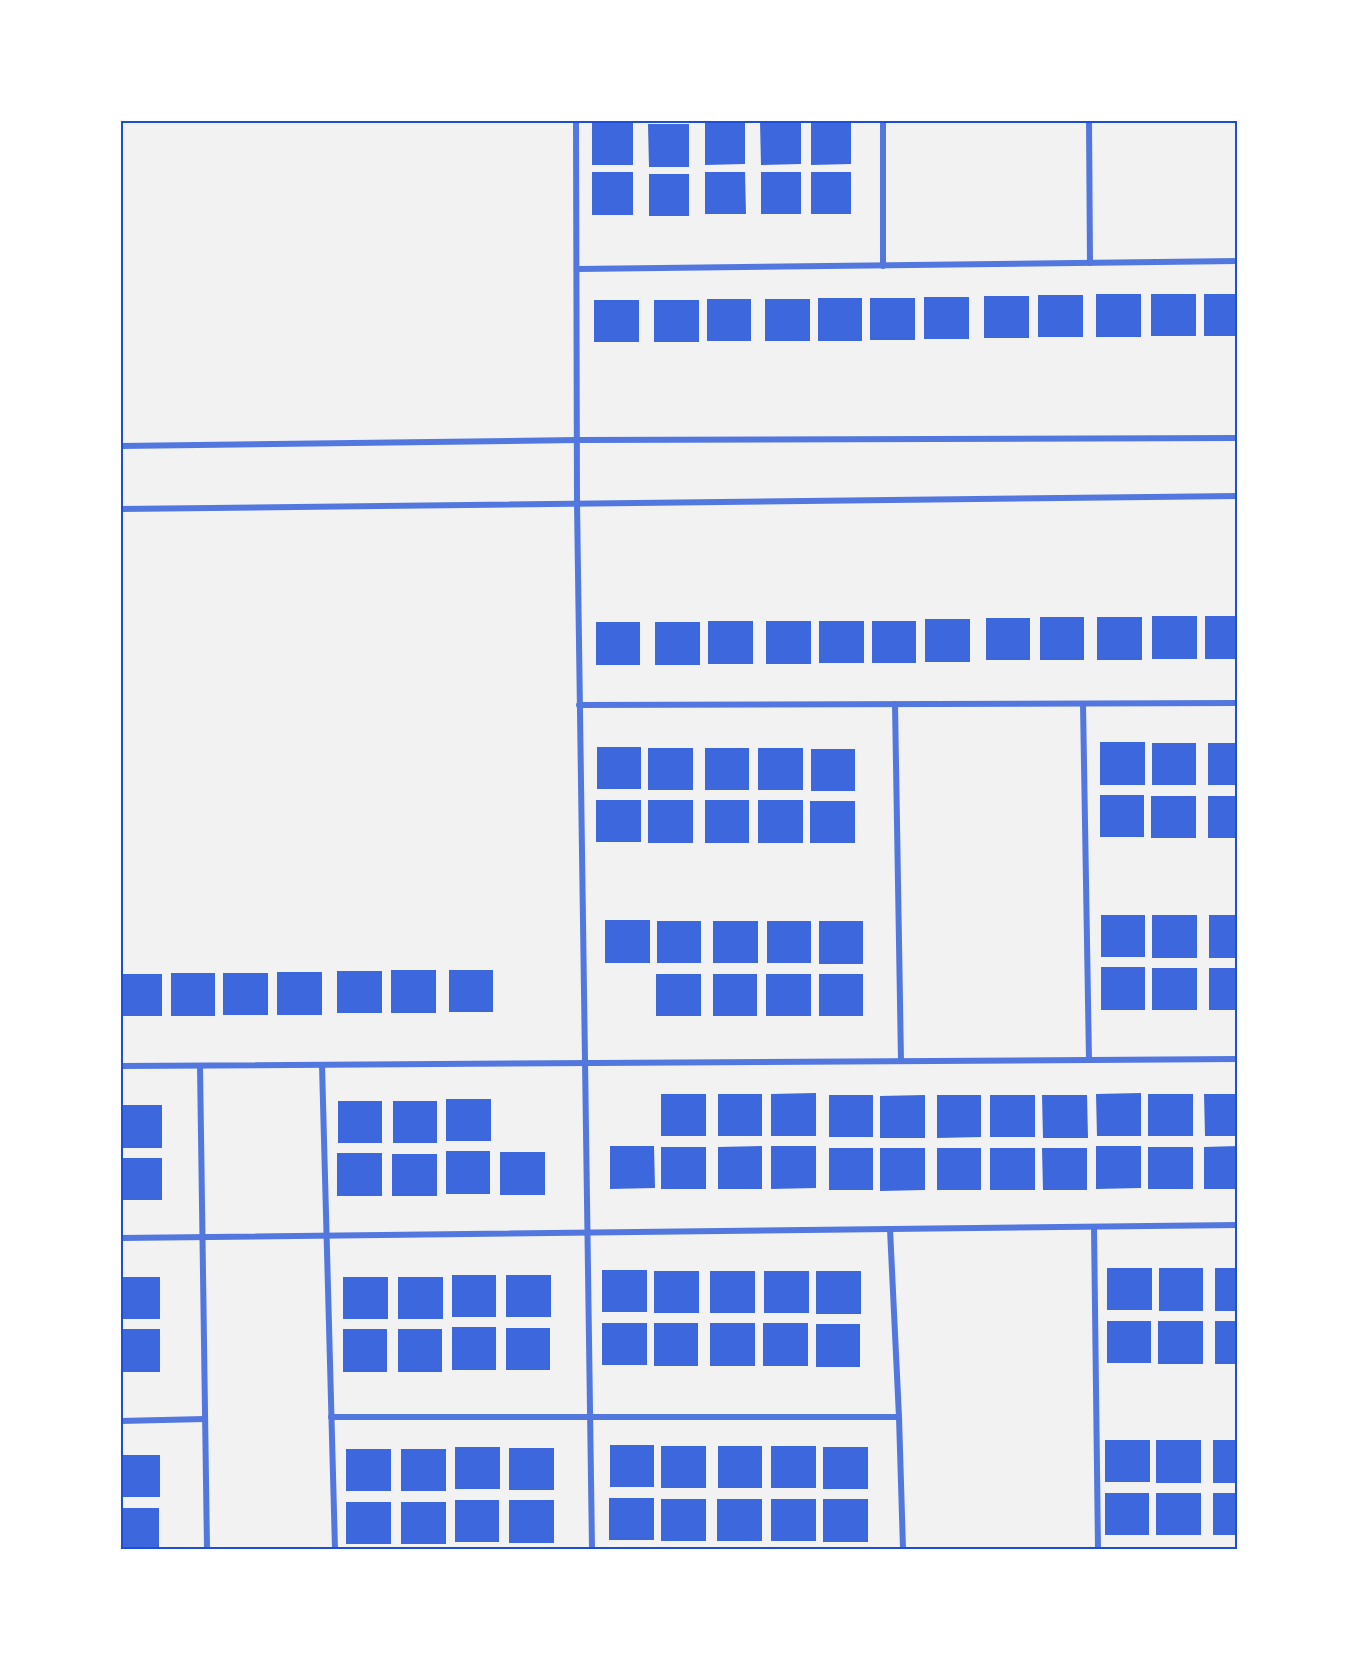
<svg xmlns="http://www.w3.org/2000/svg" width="1358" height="1669" font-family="Literata,serif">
<rect width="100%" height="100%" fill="#f2f2f2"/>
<!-- building -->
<g fill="#3d67dc">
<path d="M705,122H745V164L705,165Z"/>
<path d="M760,122H801V164L761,165Z"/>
<path d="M811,122H851V164L811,165Z"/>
<rect x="592" y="123" width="41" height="42"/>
<path d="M648,124H689V167H649Z"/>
<rect x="592" y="172" width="41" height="43"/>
<path d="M705,172H745L746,214H705Z"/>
<rect x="761" y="172" width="40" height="42"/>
<rect x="811" y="172" width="40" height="42"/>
<rect x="649" y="174" width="40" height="42"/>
<rect x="1096" y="294" width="45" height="43"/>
<rect x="1151" y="294" width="45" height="42"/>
<rect x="1204" y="294" width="34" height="42"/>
<rect x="1038" y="295" width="45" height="42"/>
<rect x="984" y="296" width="45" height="42"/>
<rect x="924" y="297" width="45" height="42"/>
<rect x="818" y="298" width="44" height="43"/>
<rect x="870" y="298" width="45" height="42"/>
<rect x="707" y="299" width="44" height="42"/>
<rect x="765" y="299" width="45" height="42"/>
<rect x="594" y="300" width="45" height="42"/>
<rect x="654" y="300" width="45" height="42"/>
<rect x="1152" y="616" width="45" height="43"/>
<rect x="1205" y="616" width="33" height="43"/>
<rect x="1040" y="617" width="44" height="43"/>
<rect x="1097" y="617" width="45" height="43"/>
<rect x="986" y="618" width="44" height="42"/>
<rect x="925" y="619" width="45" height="43"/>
<rect x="708" y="621" width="45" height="43"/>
<rect x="766" y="621" width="45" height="43"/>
<rect x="819" y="621" width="45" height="42"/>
<rect x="872" y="621" width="44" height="42"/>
<rect x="596" y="622" width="44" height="43"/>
<rect x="655" y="622" width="45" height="43"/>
<rect x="1100" y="742" width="45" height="43"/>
<rect x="1152" y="743" width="44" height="42"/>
<rect x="1208" y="743" width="30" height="42"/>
<rect x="597" y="747" width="44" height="42"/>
<rect x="648" y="748" width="45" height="42"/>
<rect x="705" y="748" width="44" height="42"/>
<rect x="758" y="748" width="45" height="42"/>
<rect x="811" y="749" width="44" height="42"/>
<rect x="1100" y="795" width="44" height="42"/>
<rect x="1151" y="796" width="45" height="42"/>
<rect x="1208" y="796" width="30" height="42"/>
<rect x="596" y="800" width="45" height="42"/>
<rect x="648" y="800" width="45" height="43"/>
<rect x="705" y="800" width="44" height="43"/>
<rect x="758" y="800" width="45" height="43"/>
<rect x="810" y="801" width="45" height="42"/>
<rect x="1101" y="915" width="44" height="42"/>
<rect x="1152" y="915" width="45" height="43"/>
<rect x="1209" y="915" width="29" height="43"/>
<rect x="605" y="920" width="45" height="43"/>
<rect x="657" y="921" width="44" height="42"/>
<rect x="713" y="921" width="45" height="42"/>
<rect x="767" y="921" width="44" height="42"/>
<rect x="819" y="921" width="44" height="43"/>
<rect x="1101" y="967" width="44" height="43"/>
<rect x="1152" y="968" width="45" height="42"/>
<rect x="1209" y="968" width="29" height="42"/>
<rect x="391" y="970" width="45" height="43"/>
<rect x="449" y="970" width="44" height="42"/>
<rect x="337" y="971" width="45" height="42"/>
<rect x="277" y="972" width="45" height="43"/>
<rect x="171" y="973" width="44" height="43"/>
<rect x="223" y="973" width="45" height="42"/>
<rect x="120" y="974" width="42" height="42"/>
<rect x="656" y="974" width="45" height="42"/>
<rect x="713" y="974" width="44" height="42"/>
<rect x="766" y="974" width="45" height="42"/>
<rect x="819" y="974" width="44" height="42"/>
<path d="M816,1093V1136H771V1094Z"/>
<path d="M1141,1093V1136H1097L1096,1094Z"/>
<rect x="661" y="1094" width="45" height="42"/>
<rect x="718" y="1094" width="44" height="42"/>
<rect x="1148" y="1094" width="45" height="42"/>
<path d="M1204,1094H1238V1136H1205Z"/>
<rect x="829" y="1095" width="44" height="42"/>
<path d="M925,1095V1138H880V1096Z"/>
<path d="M937,1095H981V1137L937,1138Z"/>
<rect x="990" y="1095" width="45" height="42"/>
<path d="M1042,1095H1087L1088,1138H1043Z"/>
<rect x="446" y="1099" width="45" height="42"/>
<rect x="338" y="1101" width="44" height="42"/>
<rect x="393" y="1101" width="44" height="42"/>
<rect x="120" y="1105" width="42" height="43"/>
<path d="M610,1146H654L655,1188L610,1189Z"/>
<path d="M762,1146V1189H718V1147Z"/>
<path d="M771,1146H816V1188L771,1189Z"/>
<path d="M1096,1146H1141V1188L1096,1189Z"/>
<path d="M1238,1146V1189H1204V1147Z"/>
<rect x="661" y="1147" width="45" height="42"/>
<rect x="1148" y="1147" width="45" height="42"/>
<rect x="829" y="1148" width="44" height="42"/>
<path d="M880,1148H925V1190L880,1191Z"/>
<rect x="937" y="1148" width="44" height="42"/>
<rect x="990" y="1148" width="45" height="42"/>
<path d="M1042,1148H1087V1190H1043Z"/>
<rect x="446" y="1151" width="44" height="43"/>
<rect x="500" y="1152" width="45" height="43"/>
<rect x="337" y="1153" width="45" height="43"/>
<rect x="392" y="1154" width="45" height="42"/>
<rect x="120" y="1158" width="42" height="42"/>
<rect x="1107" y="1268" width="45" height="42"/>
<rect x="1159" y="1268" width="44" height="43"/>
<rect x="1215" y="1268" width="23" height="43"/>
<rect x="602" y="1270" width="45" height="42"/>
<rect x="654" y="1271" width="45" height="42"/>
<rect x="710" y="1271" width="45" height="42"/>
<rect x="764" y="1271" width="45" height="42"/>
<rect x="816" y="1271" width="45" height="43"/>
<rect x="452" y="1275" width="44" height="42"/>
<rect x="506" y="1275" width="45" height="42"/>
<rect x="120" y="1277" width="40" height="42"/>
<rect x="343" y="1277" width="45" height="42"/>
<rect x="398" y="1277" width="45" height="42"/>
<rect x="1107" y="1321" width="44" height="42"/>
<rect x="1158" y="1321" width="45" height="43"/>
<rect x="1215" y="1321" width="23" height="43"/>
<rect x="602" y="1323" width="45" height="42"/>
<rect x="654" y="1323" width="44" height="43"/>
<rect x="710" y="1323" width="45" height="43"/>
<rect x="763" y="1323" width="45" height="43"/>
<rect x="816" y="1324" width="44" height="43"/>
<rect x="452" y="1327" width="44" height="43"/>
<rect x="506" y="1328" width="44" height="42"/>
<rect x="120" y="1329" width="40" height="43"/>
<rect x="343" y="1329" width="44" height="43"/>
<rect x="398" y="1329" width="44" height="43"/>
<rect x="1105" y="1440" width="45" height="42"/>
<rect x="1156" y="1440" width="45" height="43"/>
<rect x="1213" y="1440" width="25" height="43"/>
<rect x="610" y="1445" width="44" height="42"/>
<rect x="661" y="1446" width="45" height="42"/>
<rect x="718" y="1446" width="44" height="42"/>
<rect x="771" y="1446" width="45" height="42"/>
<rect x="455" y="1447" width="45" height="42"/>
<rect x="823" y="1447" width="45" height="42"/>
<rect x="509" y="1448" width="45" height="42"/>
<rect x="346" y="1449" width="45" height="42"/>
<rect x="401" y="1449" width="45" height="42"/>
<rect x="120" y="1455" width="40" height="42"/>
<rect x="1105" y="1493" width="44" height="42"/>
<rect x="1156" y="1493" width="45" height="42"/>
<rect x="1213" y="1493" width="25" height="42"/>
<rect x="609" y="1498" width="45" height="42"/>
<rect x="661" y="1499" width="45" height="42"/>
<rect x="717" y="1499" width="45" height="42"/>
<rect x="771" y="1499" width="45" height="42"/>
<rect x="823" y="1499" width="45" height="43"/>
<rect x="455" y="1500" width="44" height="42"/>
<rect x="509" y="1500" width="45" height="43"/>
<rect x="346" y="1502" width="45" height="42"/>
<rect x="401" y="1502" width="45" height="42"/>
<rect x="120" y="1508" width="39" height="41"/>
</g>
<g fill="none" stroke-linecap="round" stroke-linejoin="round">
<!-- minor -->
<g stroke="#5277de" stroke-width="6">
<path d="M576,120L577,503L592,1549"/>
<path d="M883,120V266"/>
<path d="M1089,120L1090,263"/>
<path d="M577,269L1238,261"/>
<path d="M120,446L577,440L1238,438"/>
<path d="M120,509L1238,496"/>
<path d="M895,704L901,1061"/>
<path d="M1083,704L1089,1060"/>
<path d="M579,705L1238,703"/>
<path d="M322,1065L335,1549"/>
<path d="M120,1066L1238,1059"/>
<path d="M200,1066L207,1549"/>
<path d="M1094,1227L1098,1549"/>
<path d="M120,1238L1238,1225"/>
<path d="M331,1417H899L890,1229"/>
<path d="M899,1417L903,1549"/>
<path d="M120,1421L205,1419"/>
</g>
</g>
<!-- border -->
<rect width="1358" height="1669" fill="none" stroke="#ffffff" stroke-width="243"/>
<rect x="122" y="122" width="1114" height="1426" fill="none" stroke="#1d4ed8" stroke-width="2"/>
</svg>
